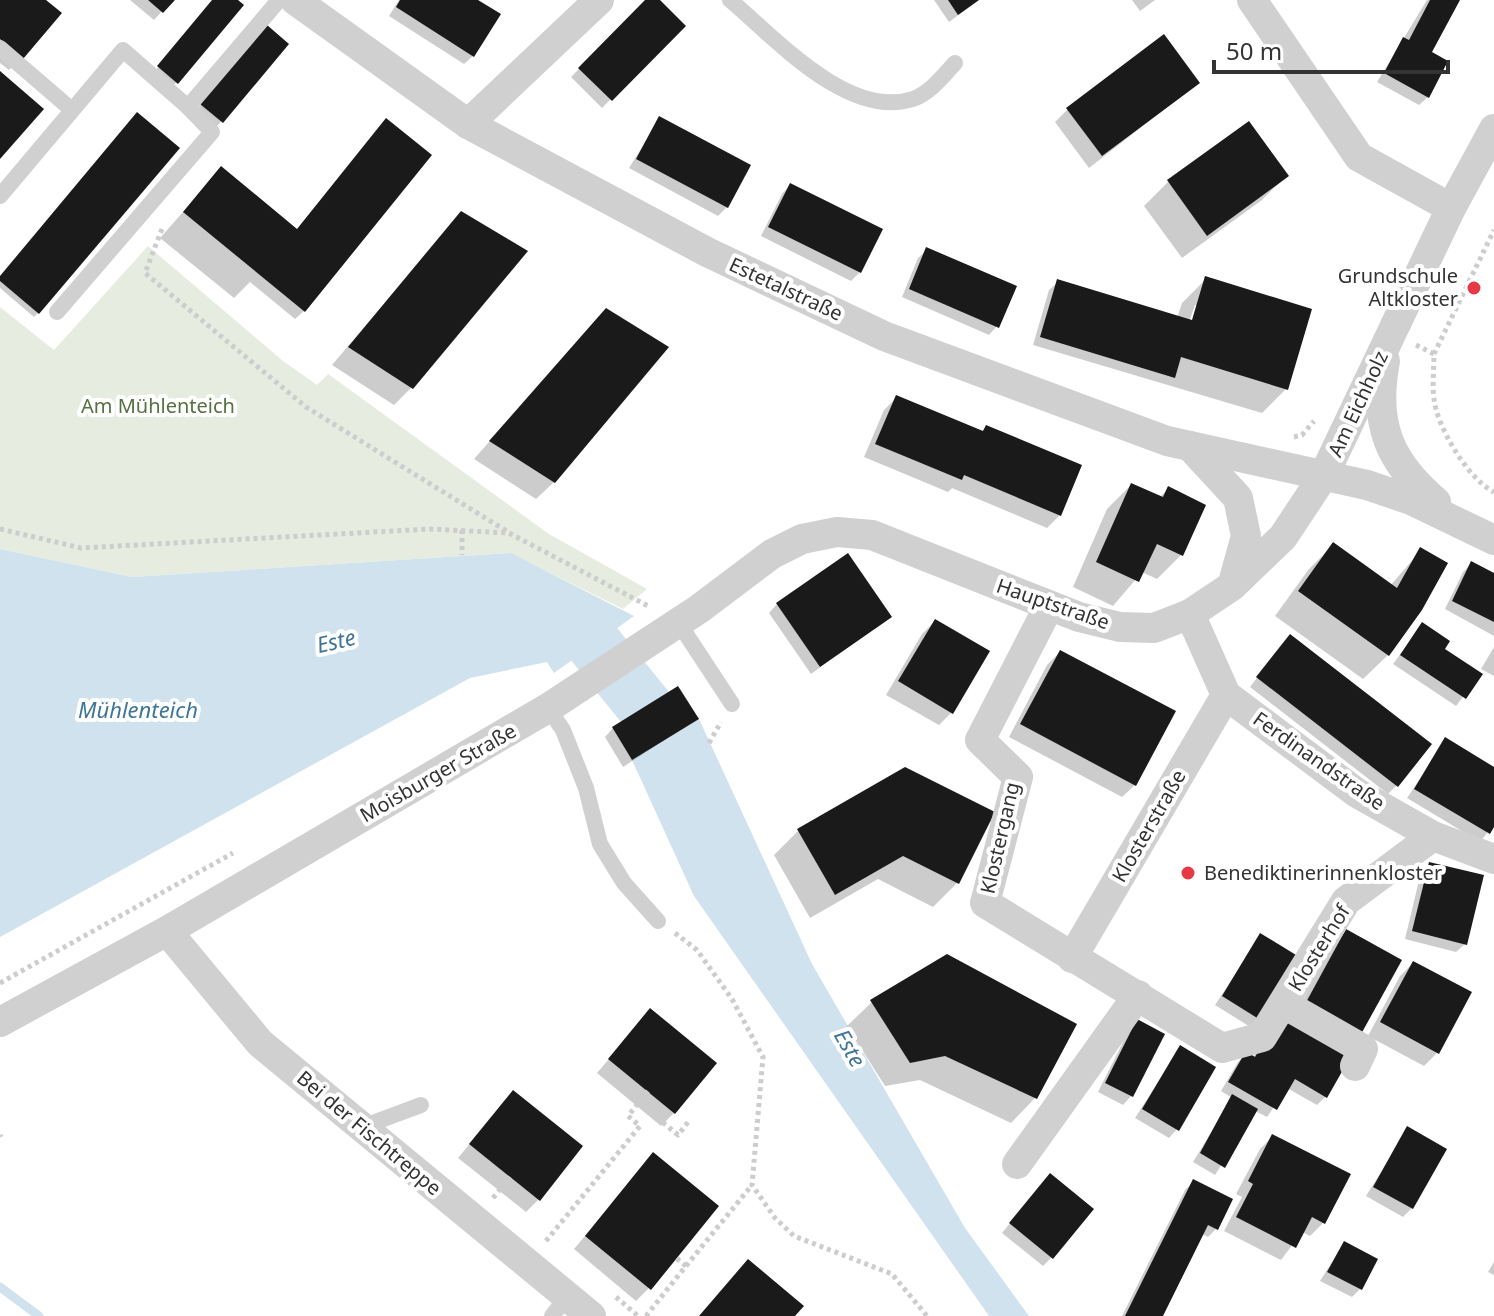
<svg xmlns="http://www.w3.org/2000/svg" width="1494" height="1316" font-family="'Noto Sans',sans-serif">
<rect width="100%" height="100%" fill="#fff"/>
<!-- green -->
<path fill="#e6ecdf" d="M148,246L283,361L317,385L328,374L549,534L647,589L623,609L510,553L132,577L0,549V307L54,350Z"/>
<!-- water -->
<g fill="#cfe2ee">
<path d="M0,549L132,577L511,553L634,616L554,673L547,662L470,678L0,937Z"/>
<path d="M699,719L812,964L965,1228L1029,1316H989L694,896L632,760Z"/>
</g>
<!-- shadow -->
<g fill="#0003" fill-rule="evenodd">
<path d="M0,0H43L21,57L9,70L0,63Z"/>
<path d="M130,0H172L154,20Z"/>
<path d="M214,0H235L241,5L173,86L155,71Z"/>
<path d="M399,0H475L473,56L464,64L389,16Z"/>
<path d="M648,0H657L683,26L602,108L571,77Z"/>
<path d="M934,0H979L949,22Z"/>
<path d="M1132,0H1155L1140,11Z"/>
<path d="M1427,0H1458L1429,53L1428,97L1419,105L1377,82Z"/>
<path d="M258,36L221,122L213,130L194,113Z"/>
<path d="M1198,83L1089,168L1055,122L1068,109Z"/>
<path d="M660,118L727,207L718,216L629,168Z"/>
<path d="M1249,123L1287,175L1262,200L1182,258L1144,206L1168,182Z"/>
<path d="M221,169L304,311L295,319L250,282L234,298L160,238Z"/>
<path d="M790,185L860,272L851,281L761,236L782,194Z"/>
<path d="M461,213L411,388L394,405L332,365Z"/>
<path d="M927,250L997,326L989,335L902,297L918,258Z"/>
<path d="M0,278L38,313L34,317L0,288Z"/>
<path d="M1206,279L1286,389L1262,413L1033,345L1049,290L1058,282L1177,318L1182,303ZM1195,305H1199L1193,322H1189Z"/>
<path d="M589,328L554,482L536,499L474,459Z"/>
<path d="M897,397L981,432L986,427L1060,515L1047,528L952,488L948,492L864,457L884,410Z"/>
<path d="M1131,485L1159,498L1168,489L1181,555L1157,579L1142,572L1113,606L1073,587L1107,509Z"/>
<path d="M1333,545L1390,586L1421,550L1388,655L1363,679L1275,616L1309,569Z"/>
<path d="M1471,564L1494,576V636L1445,609L1463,572Z"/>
<path d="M777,604L890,617L811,674L769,613Z"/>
<path d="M935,621L952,712L939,725L886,695L922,634Z"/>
<path d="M1422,625L1443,649L1480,675L1456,706L1393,664Z"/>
<path d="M1282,645L1397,785L1388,794L1250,687Z"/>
<path d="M1494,647V676L1481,669Z"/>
<path d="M1060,652L1135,785L1122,797L1009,737L1047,665Z"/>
<path d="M697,719L623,767L605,737L613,728Z"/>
<path d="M1446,740L1494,769V824L1480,842L1407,798Z"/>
<path d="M905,769L958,882L933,907L878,879L810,918L774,855L798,831Z"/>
<path d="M1430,864L1465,944L1456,952L1405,939L1421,872Z"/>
<path d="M1346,932L1326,1096L1317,1105L1287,1088L1267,1117L1255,1111L1215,1175L1193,1162L1232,1098L1221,1091L1238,1062L1246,1054L1253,1058L1272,1024L1291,1022L1333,945Z"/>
<path d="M1261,935L1299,958L1252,1028L1215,1005Z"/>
<path d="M1413,963L1437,1053L1424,1066L1368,1036L1400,976Z"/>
<path d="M872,1002L1074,1024L1035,1098L1011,1123L920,1080L885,1086L847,1026Z"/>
<path d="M650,1011L674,1113L661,1126L597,1073Z"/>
<path d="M1138,1022L1131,1096L1123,1105L1098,1092L1129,1030Z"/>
<path d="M1180,1048L1177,1129L1169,1138L1135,1118Z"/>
<path d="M513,1092L539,1199L526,1212L458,1158Z"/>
<path d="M1408,1129L1412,1208L1403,1217L1366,1196Z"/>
<path d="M1273,1136L1348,1175L1323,1223L1310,1236L1302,1232L1281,1260L1224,1231L1242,1197L1236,1194L1260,1149Z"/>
<path d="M653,1155L649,1288L636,1301L574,1249Z"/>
<path d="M1193,1182L1216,1229L1208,1237L1202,1234L1161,1316H1122L1185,1190Z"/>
<path d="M1042,1184L1052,1257L1043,1266L1002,1233Z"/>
<path d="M1344,1243L1360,1289L1352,1297L1320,1281Z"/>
<path d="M1494,1262V1275L1488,1272Z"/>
</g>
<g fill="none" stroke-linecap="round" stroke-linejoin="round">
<!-- stream -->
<path stroke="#cfe2ee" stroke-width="9" d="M0,1287L39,1316"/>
<!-- river -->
<path stroke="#cfe2ee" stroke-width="56" d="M526,626L581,628L645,707"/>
</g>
<!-- building -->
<g fill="#1a1a1a">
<path d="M0,0H46L62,13L23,59L0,39Z"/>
<path d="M148,0H175L163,13Z"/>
<path d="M212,0H238L244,5L178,84L157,66Z"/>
<path d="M400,0H478L501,14L474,57L396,7Z"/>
<path d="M645,0H660L686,26L612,101L578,68Z"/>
<path d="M948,0H979L958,15Z"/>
<path d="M1430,0H1460L1432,52L1448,61L1429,98L1384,73L1403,37L1409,40Z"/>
<path d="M267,25L289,44L223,123L200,104Z"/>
<path d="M1164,34L1200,83L1102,156L1066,108Z"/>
<path d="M0,71L44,109L0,159Z"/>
<path d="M137,112L180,148L39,314L0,281V276Z"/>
<path d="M659,116L751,165L728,208L636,159Z"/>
<path d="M386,118L432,155L305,312L183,212L221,166L297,229Z"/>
<path d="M1249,121L1289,176L1207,236L1167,180Z"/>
<path d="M790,183L883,229L861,273L768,227Z"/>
<path d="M461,211L528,251L413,389L348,347Z"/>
<path d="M926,247L1017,286L999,328L909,289Z"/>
<path d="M1205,276L1312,309L1288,390L1181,357L1175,378L1040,337L1057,279L1192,320Z"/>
<path d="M606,308L669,347L555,483L489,441Z"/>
<path d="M896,395L983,431L986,425L1082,465L1061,516L964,475L962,480L875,444Z"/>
<path d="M1131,483L1163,497L1168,486L1206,505L1183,556L1157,544L1139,582L1096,562Z"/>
<path d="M1333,542L1397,588L1420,547L1448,563L1422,610L1389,656L1298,591Z"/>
<path d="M848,553L892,617L820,667L776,603Z"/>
<path d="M1471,561L1494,573V622L1452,601Z"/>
<path d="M935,619L990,651L953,714L898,681Z"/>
<path d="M1422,622L1450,641L1445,649L1483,674L1466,699L1400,655Z"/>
<path d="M1290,634L1432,744L1398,787L1256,677Z"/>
<path d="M1060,650L1176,711L1136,786L1020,724Z"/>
<path d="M678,686L699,719L632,760L612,727Z"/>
<path d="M1445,737L1494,767V827L1490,834L1414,789Z"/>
<path d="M905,767L995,812L959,884L903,856L835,895L797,829Z"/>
<path d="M1429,862L1484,875L1467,945L1412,931Z"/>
<path d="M1346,929L1402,960L1360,1036L1304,1006Z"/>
<path d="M1260,933L1301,958L1262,1021L1222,996Z"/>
<path d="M947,954L1077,1024L1037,1099L945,1056L910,1063L870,1000Z"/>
<path d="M1413,961L1472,992L1439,1054L1380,1022Z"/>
<path d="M650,1008L717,1063L675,1114L608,1059Z"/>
<path d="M1280,1013L1352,1054L1327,1098L1295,1079L1277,1110L1228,1082L1246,1051L1255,1057Z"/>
<path d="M1137,1019L1165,1034L1133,1097L1105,1083Z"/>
<path d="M1180,1045L1216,1067L1179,1131L1142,1109Z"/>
<path d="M513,1090L583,1146L540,1201L469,1144Z"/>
<path d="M1232,1094L1258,1109L1225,1168L1200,1153Z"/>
<path d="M1407,1126L1447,1149L1413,1209L1373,1187Z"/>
<path d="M1272,1134L1351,1174L1325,1224L1312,1217L1296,1248L1236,1217L1253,1184L1248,1181Z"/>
<path d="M653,1152L719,1206L651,1290L585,1236Z"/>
<path d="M1050,1173L1094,1209L1053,1259L1009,1223Z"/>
<path d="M1193,1179L1233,1199L1218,1230L1208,1225L1163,1316H1125Z"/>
<path d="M1344,1241L1378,1259L1362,1290L1327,1272Z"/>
<path d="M748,1259L804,1306L795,1316H699Z"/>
</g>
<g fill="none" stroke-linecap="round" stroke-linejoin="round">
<!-- path -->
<g stroke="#cdcdcd" stroke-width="5" stroke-dasharray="4 4" stroke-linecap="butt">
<path d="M162,229L145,273L306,407L508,532"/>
<path d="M1416,345L1434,354C1434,369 1432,384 1434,399C1437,427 1468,479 1494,492"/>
<path d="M1434,354L1494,230"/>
<path d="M1294,437L1302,435L1314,421"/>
<path d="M0,529L81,548L430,529L509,533L650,607"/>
<path d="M462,530V555"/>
<path d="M709,743L721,722"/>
<path d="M675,933L697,950L732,999L763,1057L752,1185L775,1218L794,1236L892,1274L927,1316"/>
<path d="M0,983L233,853"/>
<path d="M638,1102L678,1135L689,1121"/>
<path d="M0,1135L1,1137"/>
<path d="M493,1198L510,1177"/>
<path d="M546,1241L640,1126L628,1116L648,1091"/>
<path d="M686,1266L752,1185"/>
<path d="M616,1297L638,1316"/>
<path d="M646,1316L686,1266L676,1258"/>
</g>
<!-- lane -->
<g stroke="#d0d0d0" stroke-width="16">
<path d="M730,0C774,37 848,120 913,99C930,93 943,76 955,63"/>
<path d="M0,48L72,110"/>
<path d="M0,196L123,50L188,107L279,0"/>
<path d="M57,312L212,132L188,107"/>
<path d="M678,622L732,704"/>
<path d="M548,708L563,730L586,788L600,844L624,883L658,921"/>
<path d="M362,1127L421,1105"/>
<path d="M552,1316L567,1297"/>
</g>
<!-- street -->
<g stroke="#d0d0d0" stroke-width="30">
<path d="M295,0L468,124L707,252L884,336L1167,441L1367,485L1411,500L1494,540"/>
<path d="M1252,0L1359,157L1451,208"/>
<path d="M468,124L599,0"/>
<path d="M1385,361C1373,424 1389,462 1436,502"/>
<path d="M1190,446L1238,498L1246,536L1233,583"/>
<path d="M1049,606L980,740L1018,777L985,903L1222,1048L1262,1037L1346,901L1433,836"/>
<path d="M1190,614L1226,695L1357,793L1433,836L1494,859"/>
<path d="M167,931L260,1043L591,1316"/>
<path d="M1072,958L1226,695"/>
<path d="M1284,1004L1363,1049L1355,1066"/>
<path d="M0,1022L167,931L548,708L699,609L772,554L802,539L837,532L872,535L1079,617L1120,627L1154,628L1190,614L1232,586L1283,537L1324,475L1451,208L1494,129"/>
<path d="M1017,1164L1138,995"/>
</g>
</g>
<!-- markers -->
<g fill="#e63946" stroke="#fff" stroke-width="3">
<circle cx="1474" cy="288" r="8"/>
<circle cx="1188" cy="873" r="8"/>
</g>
<g text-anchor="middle" stroke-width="8" stroke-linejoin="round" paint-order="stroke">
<!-- poi labels -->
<g font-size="20" fill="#333" stroke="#fff" text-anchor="end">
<text x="1458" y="283">Grundschule<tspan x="1458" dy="23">Altkloster</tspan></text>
<text x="1204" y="880" text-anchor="start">Benediktinerinnenkloster</text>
</g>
<!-- street labels -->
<g font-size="20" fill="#333" stroke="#fff">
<text transform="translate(786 289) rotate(25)" y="7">Estetalstraße</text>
<text transform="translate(1358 404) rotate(-65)" y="7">Am Eichholz</text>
<text transform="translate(1053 604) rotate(19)" y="7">Hauptstraße</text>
<text transform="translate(1319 761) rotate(35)" y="7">Ferdinandstraße</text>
<text transform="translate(438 773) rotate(-30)" y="7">Moisburger Straße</text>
<text transform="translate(1149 826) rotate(-60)" y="7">Klosterstraße</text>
<text transform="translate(1000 838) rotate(-77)" y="7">Klostergang</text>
<text transform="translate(1319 948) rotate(-58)" y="7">Klosterhof</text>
<text transform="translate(369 1133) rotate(40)" y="7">Bei der Fischtreppe</text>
</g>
<!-- park labels -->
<g font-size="20" fill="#56703f" stroke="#fff">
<text x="158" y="413">Am Mühlenteich</text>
</g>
<!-- water labels -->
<g font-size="22" font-style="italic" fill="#3f7597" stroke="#fff">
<text transform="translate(336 641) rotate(-13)" y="8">Este</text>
<text x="138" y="718">Mühlenteich</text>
<text transform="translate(850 1048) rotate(60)" y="8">Este</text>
</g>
</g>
<!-- scale -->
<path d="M1214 60v12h234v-12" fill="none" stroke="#333333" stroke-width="4"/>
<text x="1226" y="60" font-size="24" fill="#333333" stroke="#ffffff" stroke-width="6" paint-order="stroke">50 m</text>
</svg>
